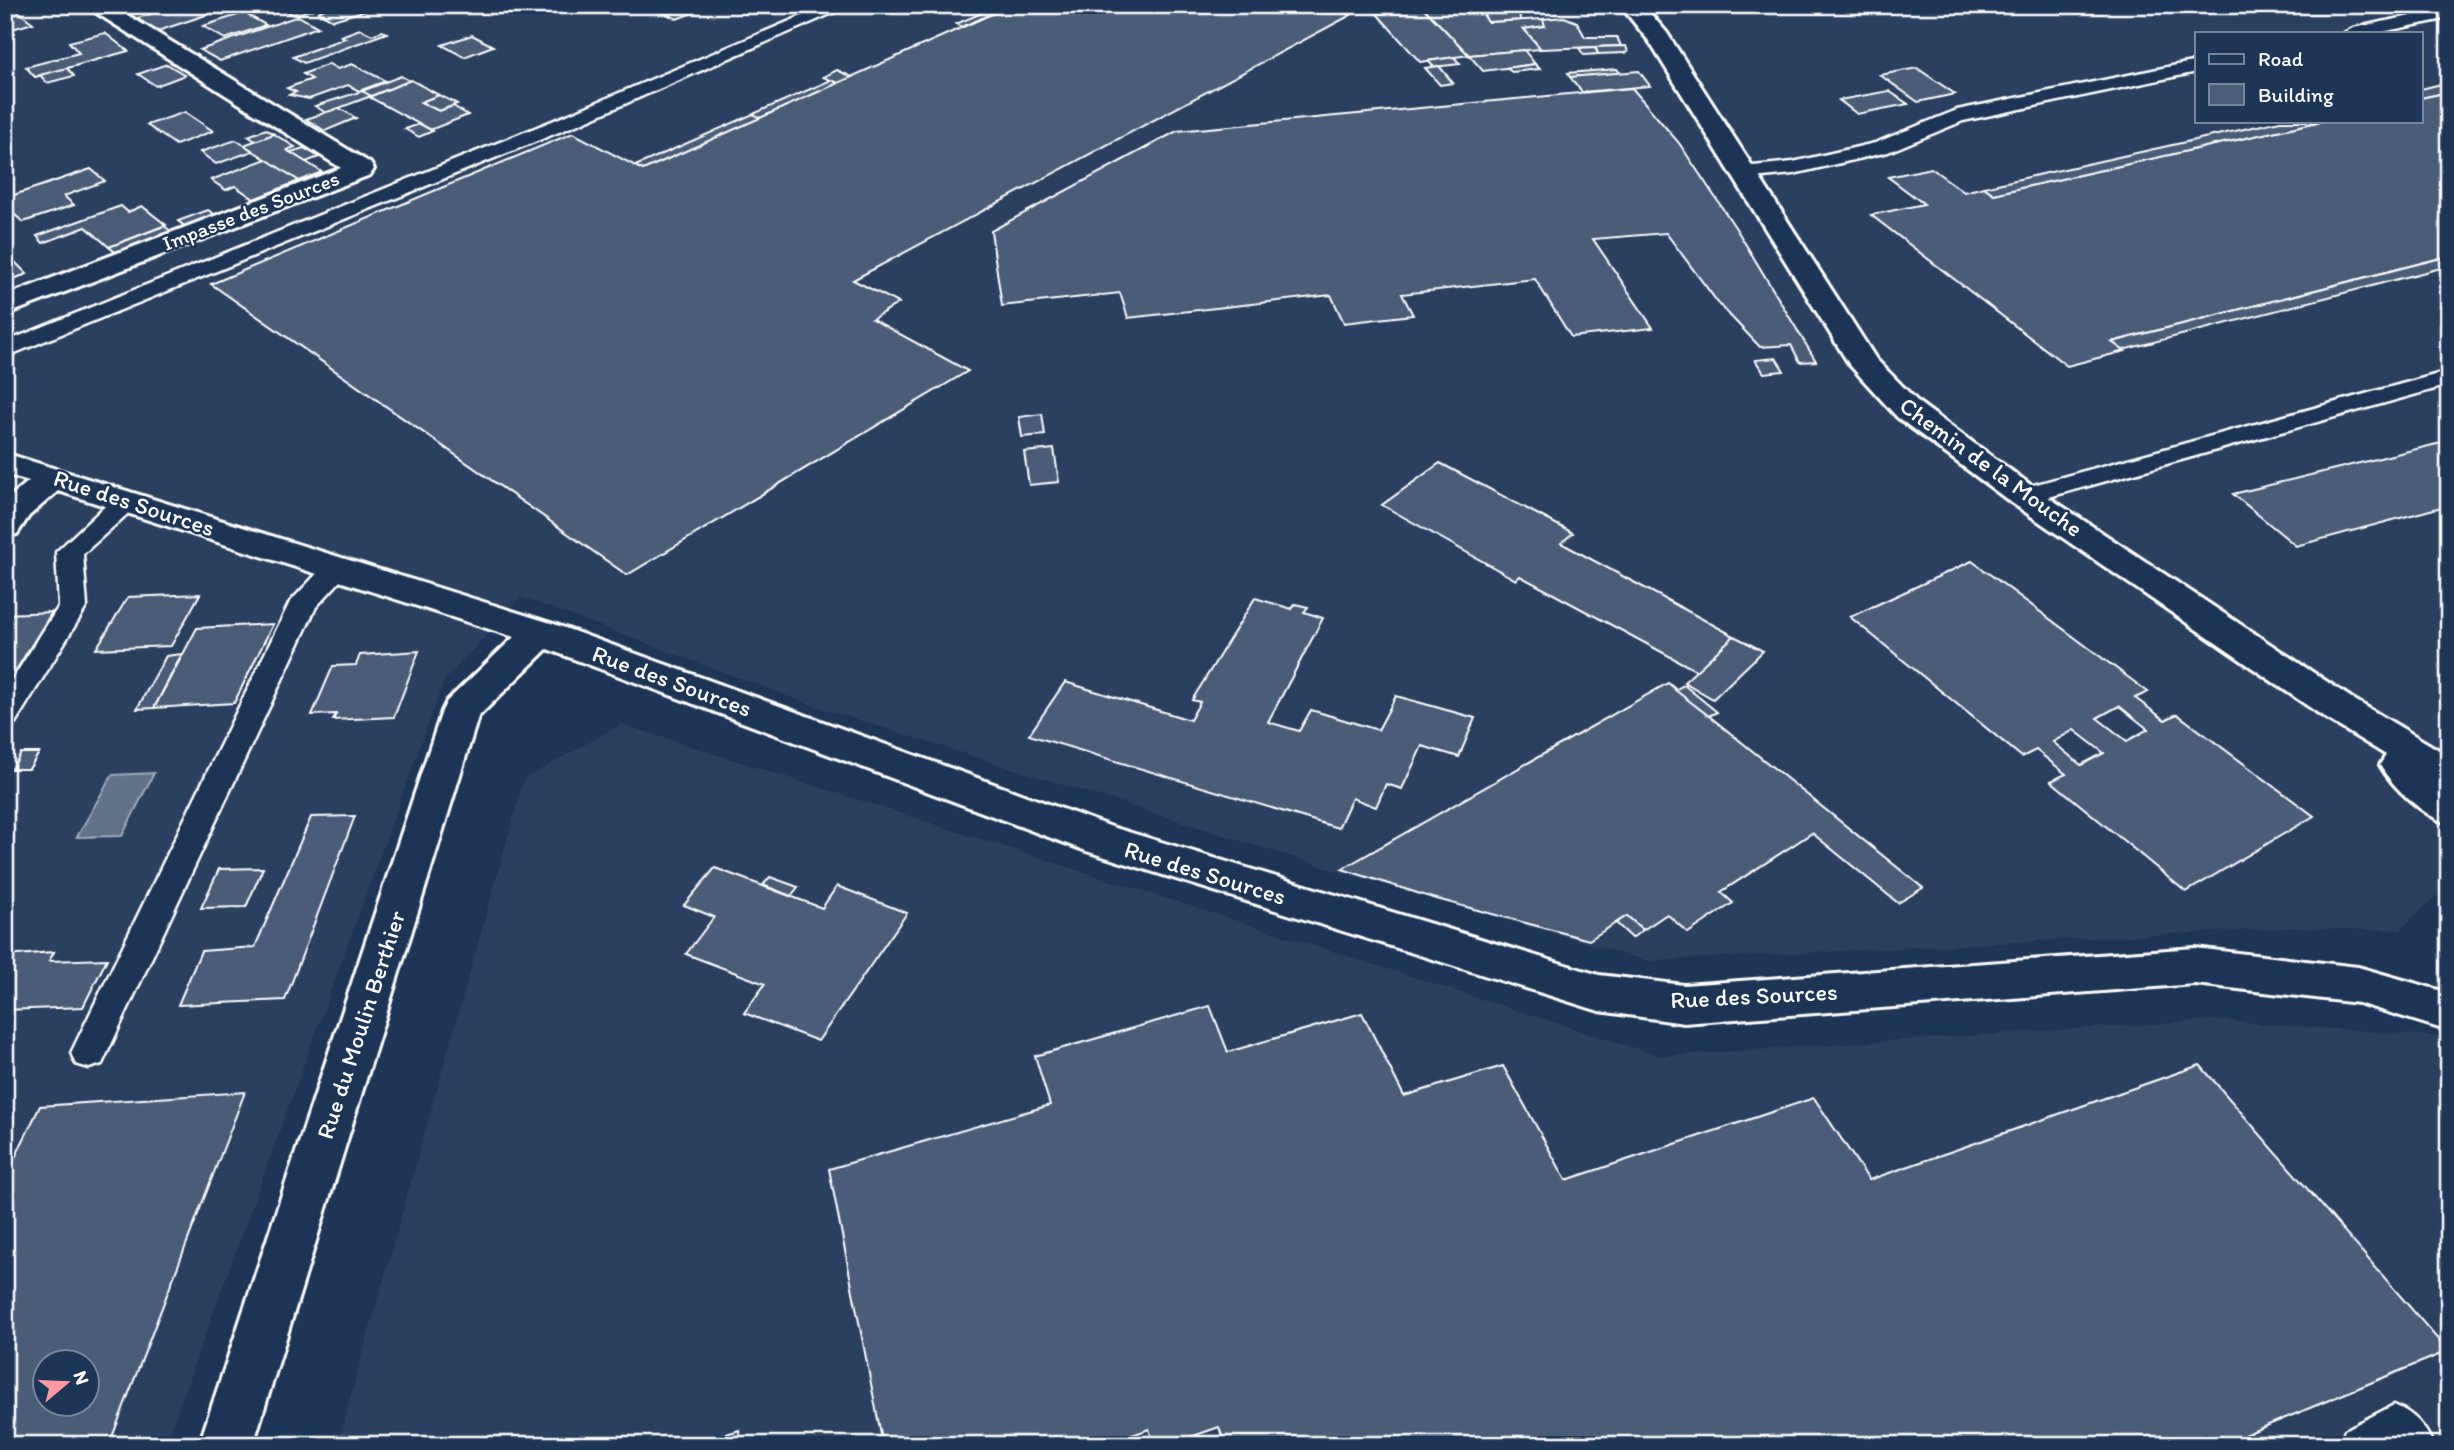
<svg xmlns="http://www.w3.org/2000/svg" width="2454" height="1450" font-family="Itim,sans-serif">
<rect width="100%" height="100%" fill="#1d3557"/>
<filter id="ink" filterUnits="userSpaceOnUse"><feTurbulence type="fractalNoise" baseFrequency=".0143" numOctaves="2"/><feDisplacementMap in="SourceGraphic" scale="14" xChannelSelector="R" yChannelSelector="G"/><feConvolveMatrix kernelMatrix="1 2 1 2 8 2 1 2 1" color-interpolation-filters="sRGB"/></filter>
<g filter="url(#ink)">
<!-- built -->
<g fill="#2a4161" fill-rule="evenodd">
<path d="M5,5H2449V894H2439L2400,930L2289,928L1647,961L1337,871L823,709L521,597L444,681L165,1445H5ZM2197,33H2421V121H2197ZM46,1362H88V1404H46Z"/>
<path d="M621,724L1660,1056L2212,1020L2449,1037V1445H337L524,779Z"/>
</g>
<!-- water -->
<path fill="#617289" stroke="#a0aab8" stroke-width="2" d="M154,773L122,836L77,837L112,775Z"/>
<!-- building -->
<g fill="#4a5d79" stroke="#fff" stroke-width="2" fill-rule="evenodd">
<path d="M294,5H326L294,15L282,9Z"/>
<path d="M384,5L333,20L318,12L333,5Z"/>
<path d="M647,5H712L677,19Z"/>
<path d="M1000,5H1012L962,27L956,24Z"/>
<path d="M1012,5H1322L1351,15L853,280L899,303L872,319L968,371L627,575L211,284L573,133L643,170Z"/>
<path d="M1369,5H1421L1469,55L1420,62Z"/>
<path d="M1421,5H1486L1478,6L1488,22L1543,19L1545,26L1524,29L1541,49L1469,55Z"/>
<path d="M1515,5L1521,20L1488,22L1478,6Z"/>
<path d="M173,7L181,12L197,7L209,14L155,32L134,19Z"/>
<path d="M14,8L33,23L5,31V11Z"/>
<path d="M244,13L266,25L225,39L203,26Z"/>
<path d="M298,16L318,27L220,61L200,50Z"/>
<path d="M1564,17L1577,22L1585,37H1617L1621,46L1541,49L1524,29L1545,26L1543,19Z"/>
<path d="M360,29L372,35L382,31L387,33L304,63L293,57L345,38L341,36Z"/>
<path d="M105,33L128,51L35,77L26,67L79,53L69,42Z"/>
<path d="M472,35L493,46L464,57L442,45Z"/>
<path d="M1626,46L1628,52L1624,53L1598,54L1595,47Z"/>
<path d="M1595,47L1598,54L1584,55L1579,48Z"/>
<path d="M1524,50L1535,64L1483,71L1469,55Z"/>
<path d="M1454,57L1460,64L1434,67L1428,61Z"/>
<path d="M167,64L185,75L156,86L138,74Z"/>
<path d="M329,64L338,69L352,64L386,81L359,91L348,85L309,99L289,95L296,92L287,88L312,79L303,74Z"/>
<path d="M1535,64L1540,69L1512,72L1506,68Z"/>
<path d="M1439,66L1440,67L1453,83L1440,85L1425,68Z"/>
<path d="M67,68L74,76L47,83L40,75Z"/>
<path d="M1917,68L1955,94L1918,102L1880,75Z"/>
<path d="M1617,69L1620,73L1570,77L1568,73Z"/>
<path d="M837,70L852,77L838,83L823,77Z"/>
<path d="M1639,71L1650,86L1582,92L1570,77Z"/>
<path d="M401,76L410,81L371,96L362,91Z"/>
<path d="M411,80L439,95L421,102L439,111L453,106L468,115L430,130L369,97Z"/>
<path d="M831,80L838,83L760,118L753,114Z"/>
<path d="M2449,82V92L2421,98V89Z"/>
<path d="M1632,88L1679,143L1737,230L1816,361L1800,362L1791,345L1760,347L1719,304L1666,233L1593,239L1653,328L1571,337L1535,279L1402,294L1413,315L1344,323L1331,295L1128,318L1120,293L1002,306L991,231L1177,131Z"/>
<path d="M362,91L371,96L326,113L315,106Z"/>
<path d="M1889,91L1908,104L1857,114L1839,100Z"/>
<path d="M2449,92V256L2112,342L2125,351L2067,366L1871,215L1924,204L1888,177L1931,168L1964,192L1984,187L1994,194L2322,121H2421V98Z"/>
<path d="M439,95L457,104L439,111L421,102Z"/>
<path d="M339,108L356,118L325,131L306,119Z"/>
<path d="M185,112L213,131L176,145L147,125Z"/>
<path d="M753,114L760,118L643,170L635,166Z"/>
<path d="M2280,121H2322L1994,194L1984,187Z"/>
<path d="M420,124L433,131L419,137L405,129Z"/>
<path d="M266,129L274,134L255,141L248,136Z"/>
<path d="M274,134L295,147L287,150L322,172L299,181L244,145Z"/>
<path d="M236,140L253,151L216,164L200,152Z"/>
<path d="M304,148L319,157L306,162L290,152Z"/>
<path d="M266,159L299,181L254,199L235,186L226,190L211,180Z"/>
<path d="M91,169L105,181L64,196L74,205L23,222L5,206V198Z"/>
<path d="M121,206L128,212L142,206L166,225L109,247L86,227L43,243L37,236Z"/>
<path d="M208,210L217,216L187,228L178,221Z"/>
<path d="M164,226L174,233L119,255L109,247Z"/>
<path d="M5,252L27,274L5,282Z"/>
<path d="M2449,256V266L2123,350L2112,342Z"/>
<path d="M1776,358L1784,371L1764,373L1755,360Z"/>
<path d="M1042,414L1045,435L1022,437L1019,417Z"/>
<path d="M2449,441V505L2296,546L2233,494Z"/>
<path d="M1054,449L1059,482L1029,485L1024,452Z"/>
<path d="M1440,463L1573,533L1561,543L1734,636L1697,671L1520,576L1516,580L1382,505Z"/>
<path d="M1972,561L2148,692L2135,698L2165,720L2177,714L2314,816L2186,892L2051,781L2066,774L2036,750L2022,757L1850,617ZM2119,706L2148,729L2127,741L2097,718ZM2074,730L2104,753L2081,765L2053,742Z"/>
<path d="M200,594L171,646L96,649L128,597Z"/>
<path d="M1255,598L1292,609L1295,604L1308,607L1304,612L1323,618L1268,722L1299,731L1311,710L1378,730L1396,696L1475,718L1459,757L1422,746L1402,789L1386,784L1376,807L1352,798L1338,828L1029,735L1065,682L1190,720L1200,702L1192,700Z"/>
<path d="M52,612L5,688V614Z"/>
<path d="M273,624L234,703L154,708L197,628Z"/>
<path d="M1734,636L1763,651L1713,699L1684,682Z"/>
<path d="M419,651L394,717L333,720L336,714L312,715L333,666L356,665L360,655Z"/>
<path d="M182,654L154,708L137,709L166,656Z"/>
<path d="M1668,683L1923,888L1898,903L1812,833L1721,892L1733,903L1688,933L1667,914L1643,930L1627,916L1589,940L1433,898L1342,869Z"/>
<path d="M1684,685L1717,712L1709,716L1675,690Z"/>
<path d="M21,753H39L29,769H12Z"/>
<path d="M355,816L285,1000L178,1005L201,951L255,947L311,817Z"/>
<path d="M263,868L246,907L201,908L219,869Z"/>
<path d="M715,868L822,908L837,886L907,913L818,1041L744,1013L765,984L686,954L714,917L684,905Z"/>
<path d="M770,877L798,887L791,896L763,885Z"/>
<path d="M1627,916L1643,930L1632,938L1616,923Z"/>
<path d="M54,952L49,961L107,959L83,1007L5,1010V956Z"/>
<path d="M1210,1006L1228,1052L1362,1013L1404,1096L1503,1066L1566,1180L1814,1098L1869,1180L2200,1065L2448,1351L2220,1445H1225L1219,1427L1168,1445H1154L1149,1429L1104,1445H883L829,1169L1050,1105L1035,1056Z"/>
<path d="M245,1092L109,1445H5V1178L40,1106ZM46,1362H88V1404H46Z"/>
<path d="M739,1430L741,1445H691Z"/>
</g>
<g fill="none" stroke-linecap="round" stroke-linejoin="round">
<defs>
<g id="service">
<path d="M828,5H851L581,123L5,357V342L567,115Z"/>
<path d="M2449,8V18L2377,33H2344L2353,28Z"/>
<path d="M2197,61V72L1963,121L1888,152L1793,174L1743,179L1733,173L1743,167L1793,162L1875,143L1957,110Z"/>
<path d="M2449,371V385L2024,504L2015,502L2011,496L2015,490Z"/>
<path d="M125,494L134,496L138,502L134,508L83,554L87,606L15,723L5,727V691L59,606L56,552L116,496Z"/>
<path d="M339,558L349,561L353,567L316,607L102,1064L89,1068L76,1064L71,1053L290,602L329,561Z"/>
<path d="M2394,1405C2413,1413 2425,1425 2433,1445H2339L2345,1430Z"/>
</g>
<g id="minor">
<path d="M84,5H111L370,163L374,169L370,175L5,315V296L341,168Z"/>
<path d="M5,453L554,624L1112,827L1599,975L1684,985L2195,948L2358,967L2449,993V1031L2358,1003L2195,984L1684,1023L1599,1011L1086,851L547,649L478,717L253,1445H199L442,711L447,701L514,637L58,491L29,516L17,534L5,537V501L29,481L5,474Z"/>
</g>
<path id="tertiary" d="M1620,5H1643L1667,33L1876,359L1919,403L2036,489L2353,699L2449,756V824C2424,816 2393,788 2380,765L2386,755L2327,719L2012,503L1897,417L1849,364L1649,41Z"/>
</defs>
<!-- service casing -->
<use href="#service" stroke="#fff" stroke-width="5"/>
<!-- minor casing -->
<use href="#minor" stroke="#fff" stroke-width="6"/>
<!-- tertiary casing -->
<use href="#tertiary" stroke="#fff" stroke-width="6"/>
<!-- service -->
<use href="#service" fill="#1d3557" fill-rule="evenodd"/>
<!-- minor -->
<use href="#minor" fill="#1d3557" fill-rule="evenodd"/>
<!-- tertiary -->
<use href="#tertiary" fill="#1d3557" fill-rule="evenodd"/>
</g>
</g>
<g text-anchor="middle" stroke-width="5" stroke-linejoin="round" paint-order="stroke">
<!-- far-street labels -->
<g font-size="21" fill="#fff" stroke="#1d3557">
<text transform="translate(251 211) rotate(-21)" y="7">Impasse des Sources</text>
</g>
<!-- street labels -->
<g font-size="24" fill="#fff" stroke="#1d3557">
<text transform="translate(1991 467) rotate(36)" y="8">Chemin de la Mouche</text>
<text transform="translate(134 503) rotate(18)" y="8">Rue des Sources</text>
<text transform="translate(672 681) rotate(20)" y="8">Rue des Sources</text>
<text transform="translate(1205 873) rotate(17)" y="8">Rue des Sources</text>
<text transform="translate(1754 996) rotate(-3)" y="8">Rue des Sources</text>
<text transform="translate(361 1025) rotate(-72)" y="8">Rue du Moulin Berthier</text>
</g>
</g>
<!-- margin -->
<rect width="2454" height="1450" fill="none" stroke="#1d3557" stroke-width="28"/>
<rect x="14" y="14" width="2426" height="1422" fill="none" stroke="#fff" stroke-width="2.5" filter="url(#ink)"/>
<!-- legend -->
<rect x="2195" y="32" width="228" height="91" fill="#1d3557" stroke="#77869a" stroke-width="2"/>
<rect x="2209" y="54" width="35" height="10" fill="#1d3557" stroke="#77869a" stroke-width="2"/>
<text x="2258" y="66" font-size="21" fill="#ffffff">Road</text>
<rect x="2209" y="84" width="35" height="21" fill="#4a5d79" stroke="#77869a" stroke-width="2"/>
<text x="2258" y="102" font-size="21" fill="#ffffff">Building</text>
<!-- north arrow -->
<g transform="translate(66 1383) rotate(71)"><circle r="33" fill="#1d3557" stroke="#77869a" stroke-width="2"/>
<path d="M0-5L12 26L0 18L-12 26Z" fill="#ff9aa2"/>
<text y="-10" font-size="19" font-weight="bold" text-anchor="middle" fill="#ffffff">N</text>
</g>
</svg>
